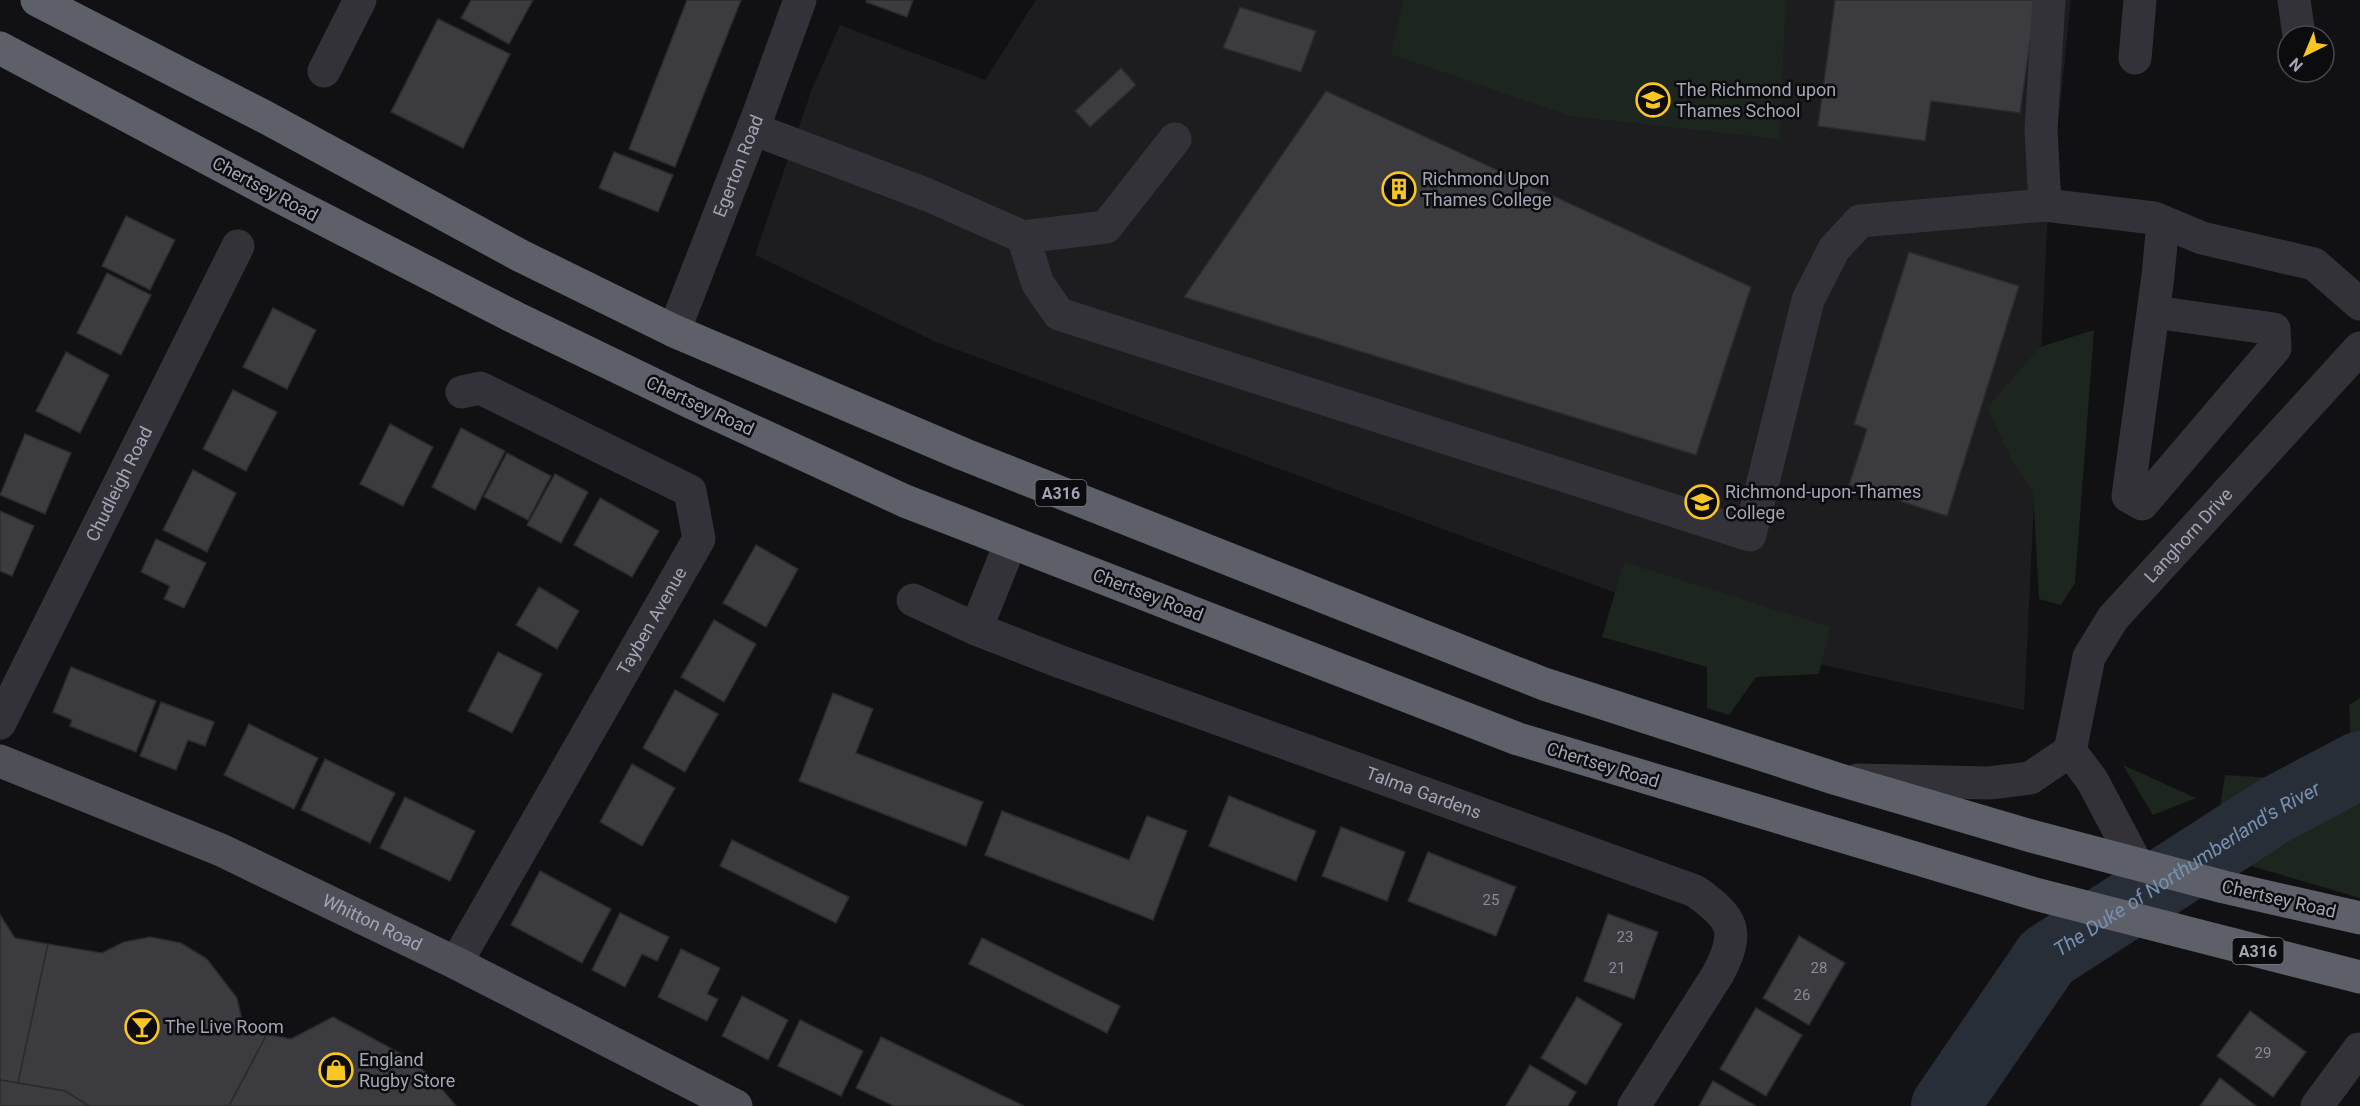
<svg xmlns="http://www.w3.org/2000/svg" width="2360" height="1106" font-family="Roboto,sans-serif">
<rect width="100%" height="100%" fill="#111113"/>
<!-- built -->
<path fill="#1d1d20" d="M1036,0H2071L2047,229L2024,710L1792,658L936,342L755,255L812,89L840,25L985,80Z"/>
<!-- green -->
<g fill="#1d251f">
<path d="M1404,0H1786L1779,139L1570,116L1391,54Z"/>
<path d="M2094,330L2075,583L2061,605L2039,599L2033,491L2014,464L1987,408L2040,347Z"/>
<path d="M1624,562L1830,627L1819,674L1756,677L1729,715L1707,708V667L1602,637Z"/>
<path d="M2360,698V898L2248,865L2217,826L2225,775L2286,779L2351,744L2349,705Z"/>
<path d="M2123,765L2196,798L2153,815Z"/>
</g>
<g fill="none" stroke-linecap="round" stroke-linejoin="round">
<!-- river -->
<path stroke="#272e37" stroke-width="68" id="s1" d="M1945,1106L2047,957L2275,810L2360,765"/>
</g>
<!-- building -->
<g fill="#3b3b40" stroke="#2b2b2f" stroke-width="1.5">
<path d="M471,0H533L509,44L461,18Z"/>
<path d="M687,0H741L675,167L629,149Z"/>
<path d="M867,0H913L907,17L866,2Z"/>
<path d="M1835,0H2036L2020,113L1931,101L1925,141L1818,126Z"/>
<path d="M1240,7L1316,31L1301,72L1223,48Z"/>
<path d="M438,19L510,54L463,148L391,112Z"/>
<path d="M1121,68L1136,85L1090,127L1075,111Z"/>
<path d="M1326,91L1751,287L1696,455L1184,297Z"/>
<path d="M614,152L673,175L658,212L599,188Z"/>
<path d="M126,216L175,240L150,290L102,266Z"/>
<path d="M1909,252L2019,286L1947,516L1849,485L1867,429L1854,424Z"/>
<path d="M107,273L151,295L121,355L77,333Z"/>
<path d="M273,308L316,330L287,389L243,367Z"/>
<path d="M66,352L109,375L80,433L36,411Z"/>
<path d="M233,390L277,412L246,471L203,449Z"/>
<path d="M390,424L433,447L403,506L360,484Z"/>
<path d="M461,428L505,451L475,510L432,487Z"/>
<path d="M25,434L71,453L45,514L0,495Z"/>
<path d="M507,453L551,476L528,520L484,497Z"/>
<path d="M193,470L236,493L207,552L163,530Z"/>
<path d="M555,474L588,492L561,543L527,525Z"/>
<path d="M600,498L659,531L632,577L574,545Z"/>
<path d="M0,511L34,526L12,576L0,571Z"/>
<path d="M156,539L206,563L184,608L164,599L170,586L141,572Z"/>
<path d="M756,545L798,569L766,627L723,603Z"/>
<path d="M539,587L579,611L557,649L516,625Z"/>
<path d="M714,620L756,644L724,702L681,677Z"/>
<path d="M498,652L542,674L512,733L468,711Z"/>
<path d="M71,667L156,701L136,752L70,726L72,720L53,712Z"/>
<path d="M675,690L718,714L685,772L643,748Z"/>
<path d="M833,693L873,709L856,753L983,802L966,846L799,781Z"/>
<path d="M161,702L214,722L205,746L188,740L176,770L140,756Z"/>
<path d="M249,724L318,758L294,809L224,775Z"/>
<path d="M325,759L395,793L370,843L301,810Z"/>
<path d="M632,764L675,788L642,846L600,822Z"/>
<path d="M1229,796L1316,831L1296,881L1209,846Z"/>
<path d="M405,797L475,831L450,881L380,848Z"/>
<path d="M1002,811L1129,860L1147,816L1187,831L1153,920L985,855Z"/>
<path d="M1341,827L1405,852L1387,901L1322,876Z"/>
<path d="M732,840L849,897L836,923L720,866Z"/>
<path d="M1428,852L1516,887L1496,936L1408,901Z"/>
<path d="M540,871L611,909L582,963L511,925Z"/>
<path d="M620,913L669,937L657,961L642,954L625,987L592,970Z"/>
<path d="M1608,914L1658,932L1634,999L1584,981Z"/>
<path d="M0,915L15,938L48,944L18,1083L0,1080Z"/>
<path d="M1799,936L1845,963L1809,1025L1763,998Z"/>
<path d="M150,937L181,943L207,959L237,998L242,1020L267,1034L229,1106H89L65,1091L18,1083L48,944L102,953L124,942Z"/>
<path d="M982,938L1120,1006L1107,1033L969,964Z"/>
<path d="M681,949L720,968L707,994L718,999L707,1021L658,997Z"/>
<path d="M742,996L788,1020L768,1060L722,1036Z"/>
<path d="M1577,997L1622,1024L1586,1085L1541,1058Z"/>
<path d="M1756,1008L1802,1035L1766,1096L1720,1069Z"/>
<path d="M2250,1011L2306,1052L2273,1097L2217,1056Z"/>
<path d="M333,1017L411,1059L436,1082L456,1106H229L267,1034L291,1039Z"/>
<path d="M800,1020L863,1051L841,1096L778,1066Z"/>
<path d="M881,1037L1024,1106H894L856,1088Z"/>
<path d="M1530,1065L1576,1092L1568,1106H1506Z"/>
<path d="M2220,1078L2256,1106H2200Z"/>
<path d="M0,1080L65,1091L89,1106H0Z"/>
<path d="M1713,1081L1756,1106H1699Z"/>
</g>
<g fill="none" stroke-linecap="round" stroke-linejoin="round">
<!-- minor -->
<g stroke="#323238" stroke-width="33">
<path d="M2294,0L2299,36"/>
<path d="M2135,58L2140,0"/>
<path d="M324,71L360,0"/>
<path d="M753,129L928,195L1023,237L1038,284L1059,314L1750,535L1808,300L1834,249L1860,221L2045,205L2154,218L2202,238L2314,264L2360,304"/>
<path d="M2045,205L2041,129L2049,0"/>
<path d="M1023,237L1106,227L1175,139"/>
<path d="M2154,312L2274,329L2275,348L2142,504L2128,496L2158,276L2163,222"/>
<path id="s2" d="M674,331L759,113L800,0"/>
<path id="s3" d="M913,600L976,629L1061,662L1695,891C1733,918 1741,930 1718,974L1634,1106"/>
<path d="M976,629L1011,542"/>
<path id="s4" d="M0,723L238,246"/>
<path d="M1858,780L1989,783L2030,778L2070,751"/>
<path id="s5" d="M2136,863L2092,780L2070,751L2089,657L2113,618L2360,348"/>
<path id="s6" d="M456,963L699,539L690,491L480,388L462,392"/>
<path d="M2317,1106L2359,1049"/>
</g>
<!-- major -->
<path stroke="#4e4f57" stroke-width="33" id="s7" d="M0,761L221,850L456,963L736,1106"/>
<!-- highway -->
<g stroke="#5e6069" stroke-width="33">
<path d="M37,0L267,118L521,256L674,331L963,454L1544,684L1837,779L2031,836L2224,887L2360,918"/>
<path d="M0,48L286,200L514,317L690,402L905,501L1518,739L2035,894L2360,977"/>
</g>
</g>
<!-- icons -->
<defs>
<symbol id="school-ring" viewBox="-11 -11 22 22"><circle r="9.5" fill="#0c0c0e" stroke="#f9c623" stroke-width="1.5"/><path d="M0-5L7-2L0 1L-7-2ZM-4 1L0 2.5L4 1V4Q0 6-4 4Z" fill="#f9c623"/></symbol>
<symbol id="building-ring" viewBox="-11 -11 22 22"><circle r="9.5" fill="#0c0c0e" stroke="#f9c623" stroke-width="1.5"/><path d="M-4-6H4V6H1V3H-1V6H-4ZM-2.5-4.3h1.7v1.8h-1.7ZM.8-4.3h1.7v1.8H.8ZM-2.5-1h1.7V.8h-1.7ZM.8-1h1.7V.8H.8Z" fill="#f9c623"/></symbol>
<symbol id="university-ring" viewBox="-11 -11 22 22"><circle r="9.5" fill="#0c0c0e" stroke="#f9c623" stroke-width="1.5"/><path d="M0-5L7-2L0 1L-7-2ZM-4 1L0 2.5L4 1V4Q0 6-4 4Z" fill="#f9c623"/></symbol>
<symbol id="bar-ring" viewBox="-11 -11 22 22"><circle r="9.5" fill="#0c0c0e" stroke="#f9c623" stroke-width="1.5"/><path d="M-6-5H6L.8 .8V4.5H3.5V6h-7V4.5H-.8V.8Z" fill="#f9c623"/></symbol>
<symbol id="shop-ring" viewBox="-11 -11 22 22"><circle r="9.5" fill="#0c0c0e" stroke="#f9c623" stroke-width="1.5"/><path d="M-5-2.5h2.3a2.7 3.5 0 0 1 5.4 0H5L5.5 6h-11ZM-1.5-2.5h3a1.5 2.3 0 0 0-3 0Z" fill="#f9c623"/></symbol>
</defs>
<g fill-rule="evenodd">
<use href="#school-ring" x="1634" y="81" width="38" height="38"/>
<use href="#building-ring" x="1380" y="170" width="38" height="38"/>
<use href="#university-ring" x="1683" y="483" width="38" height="38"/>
<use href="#bar-ring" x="123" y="1008" width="38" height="38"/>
<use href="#shop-ring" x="317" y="1051" width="38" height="38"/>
</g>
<g text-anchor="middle" stroke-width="5" stroke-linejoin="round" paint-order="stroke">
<!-- number labels -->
<g font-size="15" fill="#888a97">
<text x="1491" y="905">25</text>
<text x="1625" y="942">23</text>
<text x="1617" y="973">21</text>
<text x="1819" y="973">28</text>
<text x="1802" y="1000">26</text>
<text x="2263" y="1058">29</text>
</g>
<!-- shield labels -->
<g fill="#0c0c0e" stroke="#757782" stroke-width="1.5">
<rect x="1035.5" y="480" width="51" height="26" rx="4.5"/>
<rect x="2232.5" y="938" width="51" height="26" rx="4.5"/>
</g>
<g font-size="16" font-weight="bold" fill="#a2a5b4">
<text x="1061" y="499">A316</text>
<text x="2258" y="957">A316</text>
</g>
<!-- poi labels -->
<g font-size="18" fill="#a2a5b4" stroke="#0c0c0e" text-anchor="start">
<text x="1676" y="96">The Richmond upon<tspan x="1676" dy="21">Thames School</tspan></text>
<text x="1422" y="185">Richmond Upon<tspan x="1422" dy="21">Thames College</tspan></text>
<text x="1725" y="498">Richmond-upon-Thames<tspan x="1725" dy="21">College</tspan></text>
<text x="165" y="1033">The Live Room</text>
<text x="359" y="1066">England<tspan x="359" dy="21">Rugby Store</tspan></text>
</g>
<!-- street labels -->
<g font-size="18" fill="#a2a5b4" stroke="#0c0c0e">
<text dy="6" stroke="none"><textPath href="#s2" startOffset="177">Egerton Road</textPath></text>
<text transform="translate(265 189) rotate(28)" y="6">Chertsey Road</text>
<text transform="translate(700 406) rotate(25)" y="6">Chertsey Road</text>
<text dy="6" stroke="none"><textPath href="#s4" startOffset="267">Chudleigh Road</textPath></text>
<text dy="6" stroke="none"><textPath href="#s5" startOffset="384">Langhorn Drive</textPath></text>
<text transform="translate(1148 595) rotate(21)" y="6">Chertsey Road</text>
<text dy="6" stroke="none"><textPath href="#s6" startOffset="394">Tayben Avenue</textPath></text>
<text transform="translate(1603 765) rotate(17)" y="6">Chertsey Road</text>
<text dy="6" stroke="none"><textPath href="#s3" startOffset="546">Talma Gardens</textPath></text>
<text transform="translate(2279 899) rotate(13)" y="6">Chertsey Road</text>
<text dy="6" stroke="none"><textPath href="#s7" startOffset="406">Whitton Road</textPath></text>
</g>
<!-- water labels -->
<g font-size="20" font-style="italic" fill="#7790b1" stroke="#0c0c0e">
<text dy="7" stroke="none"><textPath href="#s1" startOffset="346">The Duke of Northumberland's River</textPath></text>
</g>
</g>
<!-- north arrow -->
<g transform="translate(2306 54) rotate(223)"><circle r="28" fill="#0c0c0e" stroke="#484950" stroke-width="1.5"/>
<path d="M0-4.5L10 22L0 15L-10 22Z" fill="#f9c623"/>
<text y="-9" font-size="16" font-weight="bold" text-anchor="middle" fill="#a2a5b4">N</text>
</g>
</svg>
